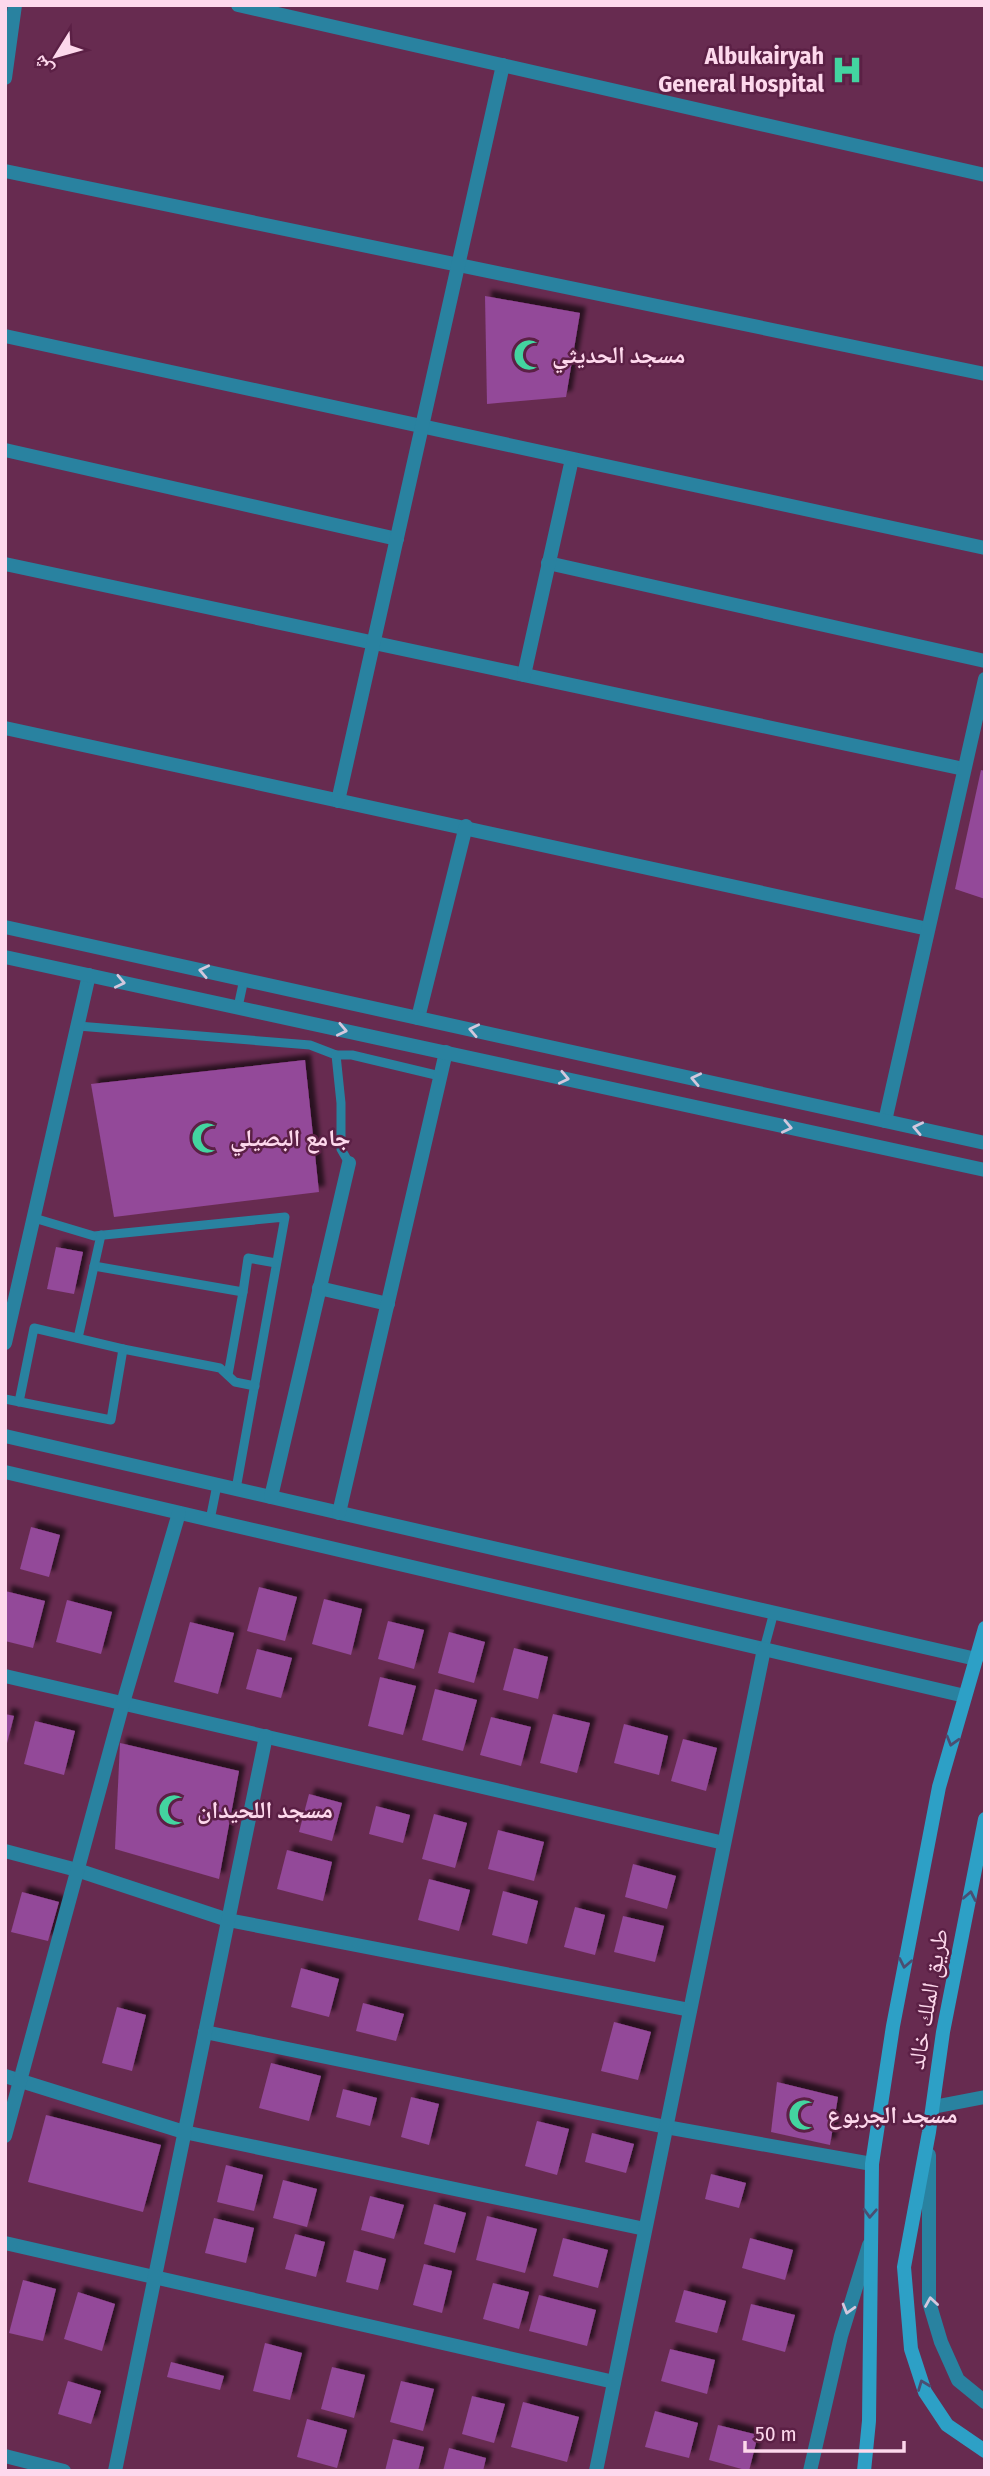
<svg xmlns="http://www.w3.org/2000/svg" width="990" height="2476" font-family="'Fira Sans Condensed','Noto Naskh Arabic',sans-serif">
<defs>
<filter id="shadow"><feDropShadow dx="6" dy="-6" stdDeviation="2" flood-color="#0009"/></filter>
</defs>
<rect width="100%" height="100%" fill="#672b50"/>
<!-- building -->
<g fill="#934899" filter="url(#shadow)">
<path d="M485,296L580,313L566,397L487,404Z"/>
<path d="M981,770L985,771V899L955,889Z"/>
<path d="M305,1060L319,1192L114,1217L91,1084Z"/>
<path d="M56,1247L83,1252L74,1294L47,1289Z"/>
<path d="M31,1527L60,1535L49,1577L20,1569Z"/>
<path d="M259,1587L297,1597L285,1641L247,1631Z"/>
<path d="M5,1591L45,1601L33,1648L5,1641Z"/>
<path d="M324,1599L362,1609L351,1655L312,1644Z"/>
<path d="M67,1600L112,1612L101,1654L56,1642Z"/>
<path d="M388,1621L424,1630L414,1669L378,1659Z"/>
<path d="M190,1622L234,1633L218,1694L174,1682Z"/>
<path d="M449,1632L485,1642L474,1683L438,1673Z"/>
<path d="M514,1648L548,1657L538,1699L503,1690Z"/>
<path d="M257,1649L292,1658L281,1698L246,1689Z"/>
<path d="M380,1677L416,1686L403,1735L368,1726Z"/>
<path d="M435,1689L477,1700L463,1751L422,1740Z"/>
<path d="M5,1714L14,1716L6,1747H5Z"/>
<path d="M553,1714L590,1723L577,1773L540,1763Z"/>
<path d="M491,1717L531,1727L521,1766L480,1755Z"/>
<path d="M35,1721L75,1731L64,1775L24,1764Z"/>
<path d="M624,1724L668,1736L659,1775L614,1763Z"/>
<path d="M683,1739L717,1748L706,1791L671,1781Z"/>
<path d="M120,1743L239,1771L219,1879L115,1849Z"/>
<path d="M309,1794L342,1803L332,1841L299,1832Z"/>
<path d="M376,1806L410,1815L403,1843L369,1834Z"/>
<path d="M434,1814L467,1823L455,1868L422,1859Z"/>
<path d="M498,1830L544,1842L534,1881L488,1869Z"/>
<path d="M287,1850L332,1862L323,1901L277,1889Z"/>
<path d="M633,1864L676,1876L667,1909L625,1897Z"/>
<path d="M429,1879L470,1890L459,1931L418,1920Z"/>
<path d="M503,1891L538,1901L527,1944L492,1935Z"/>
<path d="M22,1892L59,1902L48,1941L11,1932Z"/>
<path d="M575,1907L605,1915L595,1955L564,1947Z"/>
<path d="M623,1916L664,1926L655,1962L614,1952Z"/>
<path d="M301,1968L339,1979L329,2017L291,2007Z"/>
<path d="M363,2003L404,2014L396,2041L356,2031Z"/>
<path d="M117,2007L146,2015L132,2071L102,2063Z"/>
<path d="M614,2022L651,2032L638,2080L601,2071Z"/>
<path d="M271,2063L321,2076L309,2121L259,2108Z"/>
<path d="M777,2082L838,2097L830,2145L771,2132Z"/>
<path d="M343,2089L377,2098L370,2126L336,2117Z"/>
<path d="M411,2097L439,2104L429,2145L401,2137Z"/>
<path d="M46,2115L161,2145L143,2212L28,2182Z"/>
<path d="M537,2121L569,2129L557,2175L525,2166Z"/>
<path d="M592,2133L634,2144L626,2173L585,2162Z"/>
<path d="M226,2165L263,2175L254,2211L217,2202Z"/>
<path d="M711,2174L746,2183L739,2208L705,2199Z"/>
<path d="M283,2180L317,2189L307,2227L273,2218Z"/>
<path d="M370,2196L404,2205L394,2239L361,2230Z"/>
<path d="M434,2204L466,2213L455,2253L424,2244Z"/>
<path d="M487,2216L537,2229L525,2273L476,2260Z"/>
<path d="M214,2218L254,2228L246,2263L205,2253Z"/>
<path d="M295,2234L325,2242L316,2277L285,2269Z"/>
<path d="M563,2238L608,2250L598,2288L553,2276Z"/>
<path d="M750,2238L793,2250L785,2280L742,2268Z"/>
<path d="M354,2250L386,2259L378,2290L346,2282Z"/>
<path d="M424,2264L452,2271L442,2313L413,2305Z"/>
<path d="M23,2280L56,2289L43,2341L9,2333Z"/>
<path d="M493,2283L529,2292L519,2329L483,2319Z"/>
<path d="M684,2290L726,2301L717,2333L675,2322Z"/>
<path d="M78,2292L115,2304L102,2351L64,2339Z"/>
<path d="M539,2295L596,2310L587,2346L529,2331Z"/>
<path d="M751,2304L795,2315L785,2352L742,2340Z"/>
<path d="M265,2343L302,2353L290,2400L253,2391Z"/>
<path d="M670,2349L715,2360L707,2394L661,2381Z"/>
<path d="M171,2362L224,2376L220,2390L167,2377Z"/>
<path d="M332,2367L365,2375L354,2418L321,2409Z"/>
<path d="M68,2381L101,2391L91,2424L58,2414Z"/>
<path d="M401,2381L434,2389L423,2431L390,2422Z"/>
<path d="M472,2396L505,2404L494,2443L462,2434Z"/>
<path d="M523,2402L579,2417L567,2462L511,2447Z"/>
<path d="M655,2411L698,2423L689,2458L645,2447Z"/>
<path d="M307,2419L347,2430L337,2468L297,2457Z"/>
<path d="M718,2425L758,2435L749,2471L709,2460Z"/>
<path d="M393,2439L424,2447L418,2471H385Z"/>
<path d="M449,2448L486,2458L483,2471H443Z"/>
</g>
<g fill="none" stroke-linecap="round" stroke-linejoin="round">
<!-- service -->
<g stroke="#2982a0" stroke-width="9">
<path d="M238,1007L244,979"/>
<path d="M78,1026L310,1045L336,1055L341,1103V1149L349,1163"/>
<path d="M336,1055H352L440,1076"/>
<path d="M34,1218L94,1236L285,1217L236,1489"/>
<path d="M94,1266L243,1292L228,1375"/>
<path d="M243,1292L248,1258L276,1263"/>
<path d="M78,1338L101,1235"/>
<path d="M5,1399L111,1420L123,1349L220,1368L235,1382L255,1386"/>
<path d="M19,1402L34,1328L123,1349"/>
<path d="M210,1520L217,1485"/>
<path d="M764,1649L774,1612"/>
</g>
<!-- minor -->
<g stroke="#2982a0" stroke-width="14">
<path d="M5,78L15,5"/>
<path d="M5,171L985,374"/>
<path d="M5,336L985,548"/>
<path d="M5,450L397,539"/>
<path d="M548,563L985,661"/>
<path d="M5,564L964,769"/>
<path d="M524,675L572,459"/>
<path d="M5,728L928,929"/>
<path d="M338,801L503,65"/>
<path d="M418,1018L466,826"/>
<path d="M885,1121L985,679"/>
<path d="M319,1288L388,1304"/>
<path d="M5,1343L89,975"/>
<path d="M5,1436L976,1659"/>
<path d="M5,1472L965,1696"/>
<path d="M271,1497L349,1163"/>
<path d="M339,1513L446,1052"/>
<path d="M5,1676L724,1843"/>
<path d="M5,1851L77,1870L228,1920L690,2010"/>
<path d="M205,2032L666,2127L872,2164"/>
<path d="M5,2076L184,2132L645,2229"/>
<path d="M933,2107L985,2097"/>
<path d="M5,2136L123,1703L179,1513"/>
<path d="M929,2155V2302L941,2342L958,2380L985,2402"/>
<path d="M5,2243L614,2382"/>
<path d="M5,2456L64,2471"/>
<path d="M115,2471L266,1736"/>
<path d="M596,2471L764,1649"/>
<path d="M810,2471L841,2336L869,2245"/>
</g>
<!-- tertiary -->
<g stroke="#2982a0" stroke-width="14">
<path d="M238,5L985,175"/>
<path d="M5,927L985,1143"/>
<path d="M5,957L985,1170"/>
</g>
<!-- secondary -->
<g stroke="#2da0c6" stroke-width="14">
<path d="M985,1819L943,2032L929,2132L904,2267L911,2349L925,2392L947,2425L985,2451"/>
<path d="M864,2471L869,2421L872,2164L893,2026L939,1787L985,1628"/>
</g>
</g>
<!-- one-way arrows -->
<defs><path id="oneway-chevron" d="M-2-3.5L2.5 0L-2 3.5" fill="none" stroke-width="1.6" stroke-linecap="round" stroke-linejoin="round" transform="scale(1.75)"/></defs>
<g stroke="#d3c7dd">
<use href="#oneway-chevron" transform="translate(204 971) rotate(-168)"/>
<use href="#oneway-chevron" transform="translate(120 982) rotate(12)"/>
<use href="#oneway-chevron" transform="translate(342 1030) rotate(12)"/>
<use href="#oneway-chevron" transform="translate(474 1030) rotate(-168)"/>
<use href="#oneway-chevron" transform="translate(564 1078) rotate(12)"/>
<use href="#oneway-chevron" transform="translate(696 1079) rotate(-168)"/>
<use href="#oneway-chevron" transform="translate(787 1127) rotate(12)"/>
<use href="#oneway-chevron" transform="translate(918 1128) rotate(-168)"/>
<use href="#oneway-chevron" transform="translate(931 2302) rotate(-99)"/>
<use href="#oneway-chevron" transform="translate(848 2309) rotate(106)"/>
</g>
<g stroke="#4b4d72">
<use href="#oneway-chevron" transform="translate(952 1741) rotate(106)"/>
<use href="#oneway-chevron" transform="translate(970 1896) rotate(-79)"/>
<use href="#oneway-chevron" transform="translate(905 1963) rotate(101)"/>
<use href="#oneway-chevron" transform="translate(870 2213) rotate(93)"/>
<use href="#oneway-chevron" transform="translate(923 2385) rotate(-111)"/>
</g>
<!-- icons -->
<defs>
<symbol id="hospital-bare" viewBox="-9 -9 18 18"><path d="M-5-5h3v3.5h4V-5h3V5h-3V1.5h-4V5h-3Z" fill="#43d4a0" stroke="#5b2045" stroke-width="2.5" paint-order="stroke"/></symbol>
<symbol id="mosque-bare" viewBox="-9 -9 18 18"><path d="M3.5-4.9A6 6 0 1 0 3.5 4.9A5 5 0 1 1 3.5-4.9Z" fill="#43d4a0" stroke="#5b2045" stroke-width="2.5" paint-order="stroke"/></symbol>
</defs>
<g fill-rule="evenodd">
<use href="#hospital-bare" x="825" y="48" width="44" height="44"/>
<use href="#mosque-bare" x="507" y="333" width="44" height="44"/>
<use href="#mosque-bare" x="185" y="1116" width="44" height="44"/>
<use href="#mosque-bare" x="152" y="1788" width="44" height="44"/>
<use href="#mosque-bare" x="782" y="2093" width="44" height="44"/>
</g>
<g text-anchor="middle" stroke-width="5" stroke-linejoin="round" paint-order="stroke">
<!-- poi labels -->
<g font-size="24" font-weight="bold" fill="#fdd8ec" stroke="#5b2045" text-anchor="start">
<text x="824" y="64" text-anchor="end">Albukairyah<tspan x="824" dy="28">General Hospital</tspan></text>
<text x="552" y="363">مسجد الحديثي</text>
<text x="230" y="1146">جامع البصيلي</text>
<text x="197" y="1818">مسجد اللحيدان</text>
<text x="827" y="2123">مسجد الجربوع</text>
</g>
<!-- street labels -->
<g font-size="24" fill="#fdd8ec" stroke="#5b2045">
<text transform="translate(928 1999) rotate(-80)" y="8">طريق الملك خالد</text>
</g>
</g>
<!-- border -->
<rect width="990" height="2476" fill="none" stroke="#fdd8ec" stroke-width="14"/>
<!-- north arrow -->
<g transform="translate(56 56) rotate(233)" stroke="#5b2045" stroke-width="5" paint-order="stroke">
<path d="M0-5L12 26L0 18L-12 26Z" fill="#fdd8ec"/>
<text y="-10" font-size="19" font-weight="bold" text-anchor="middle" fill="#fdd8ec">ش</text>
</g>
<!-- scale -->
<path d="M745 2441v10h159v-10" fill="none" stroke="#fdd8ec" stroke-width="3.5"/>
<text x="755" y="2441" font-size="21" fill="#fdd8ec" stroke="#5b2045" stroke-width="5" paint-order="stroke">50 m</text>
</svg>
